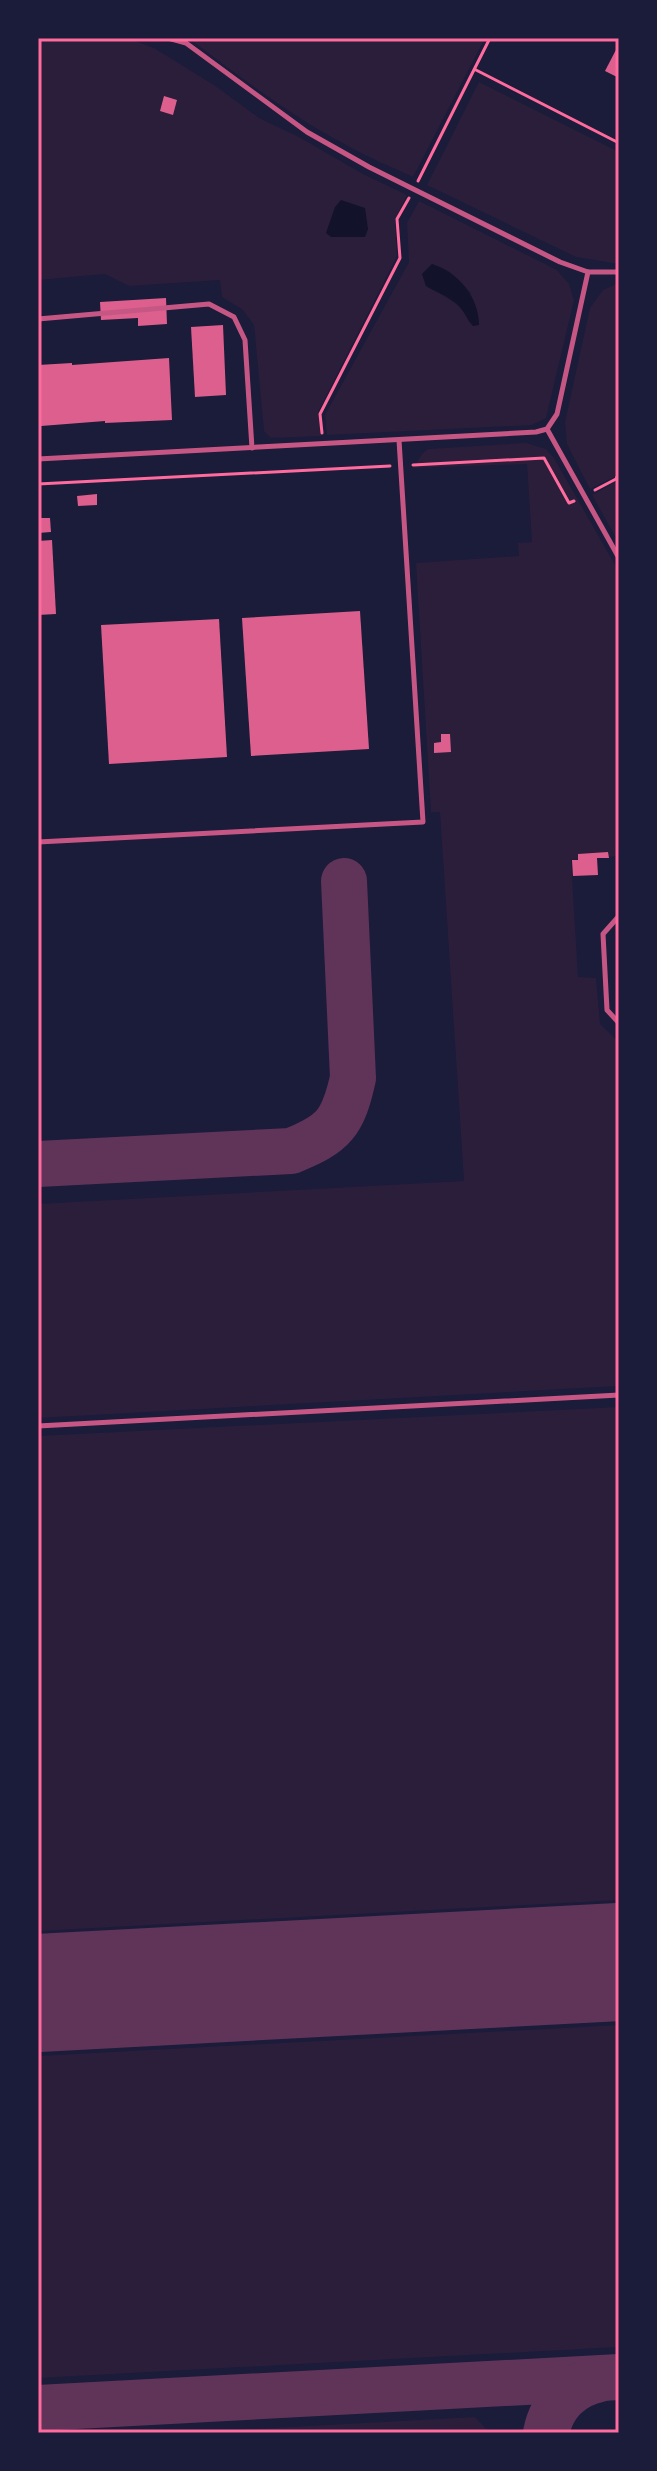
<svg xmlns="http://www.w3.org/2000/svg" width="657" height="2471" font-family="'PT Sans Narrow',sans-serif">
<rect width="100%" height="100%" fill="#1b1b3a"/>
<!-- green -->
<g fill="#2a1e3b" fill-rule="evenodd">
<path d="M38,38H127L154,48L214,85L259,118L299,137L363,174L407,195L395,219L397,256L318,412L321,436L271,438L264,431L254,325L243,310L222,297L220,280L129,286L105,274L38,280Z"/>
<path d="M188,38H485L413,177C390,166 367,157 346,145C290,115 239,76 188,38Z"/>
<path d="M479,82L619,152V264L576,257L427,185Z"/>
<path d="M419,201L557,270L569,284L574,300L546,418L532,425L327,435L325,415L409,262L407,223ZM432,264L450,272L471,293L464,312C453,299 440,294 426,286L422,274Z"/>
<path d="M619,283V467L614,477L590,489L567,444L565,422L590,308L603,290Z"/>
<path d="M526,443L546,449L554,458L619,572V856L571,860L578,977L596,978L600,1024L619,1042V1386L38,1418V1204L464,1181L440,812H431L416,563L519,556L518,543L532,542L527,464L413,468L422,454L428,449Z"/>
<path d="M619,480V543L592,495Z"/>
<path d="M619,1407V1900L38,1931V1436Z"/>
<path d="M619,2025V2347L38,2378V2056Z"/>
<path d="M475,2417L490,2433H180Z"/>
</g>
<!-- water -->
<g fill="#12122b">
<path d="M341,200L365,208L368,229L365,237H331L326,233L335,207Z"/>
<path d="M432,264C458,272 479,297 479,325L473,326C467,320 464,310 457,304C448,296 436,292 426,286L422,274Z"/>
</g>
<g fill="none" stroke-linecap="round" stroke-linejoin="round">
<!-- taxiway -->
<g stroke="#603358" stroke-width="46">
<path d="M38,1164L291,1151C334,1134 343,1123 353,1078L344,881"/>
<path d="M38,2408L619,2377"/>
<path d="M546,2433C552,2404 571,2385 600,2379"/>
</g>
<!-- runway -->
<path stroke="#603358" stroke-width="118" d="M38,1993L619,1962"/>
</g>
<!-- building -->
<g fill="#dd5f8e">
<path d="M619,44V78L605,71Z"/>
<path d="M164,96L177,100L173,115L160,111Z"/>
<path d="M166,298L167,324L138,326V318L101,320L100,302Z"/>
<path d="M223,325L226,395L195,397L191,327Z"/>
<path d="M169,358L172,420L105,423V421L41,426L38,365L72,363V365Z"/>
<path d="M97,494V505L78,506L77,496Z"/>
<path d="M38,518H50L51,532L38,533Z"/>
<path d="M52,540L56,614L38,615V541Z"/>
<path d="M360,611L369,749L251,756L242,618Z"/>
<path d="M219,619L227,757L109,764L101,625Z"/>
<path d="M441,734H450L451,752L434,753V743L441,742Z"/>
<path d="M608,852L609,858H597L598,875L573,876L572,860H578V854Z"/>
</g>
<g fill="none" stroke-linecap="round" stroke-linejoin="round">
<!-- path -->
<g stroke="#ff6b9d" stroke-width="3">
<path d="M476,70L619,143"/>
<path d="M418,181L490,38"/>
<path d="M322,433L320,414L400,258L397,219L409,198"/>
<path d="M413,465L544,458L569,503L574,501"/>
<path d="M38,484L390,466"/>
<path d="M595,490L616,479L619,472"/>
</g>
<!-- service -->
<g stroke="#c65784" stroke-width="5">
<path d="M168,38L186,43L307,132L369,167L560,262L588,272H619"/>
<path d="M38,319L209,304L234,317L245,340L252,448"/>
<path d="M547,429L619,558"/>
<path d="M38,459L536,432L547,429L557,414L588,272"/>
<path d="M38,842L423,822L399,440"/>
<path d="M619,916L603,934L607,1010L619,1023"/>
<path d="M38,1426L619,1395"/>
</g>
</g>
<!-- border -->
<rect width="657" height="2471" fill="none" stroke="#1b1b3a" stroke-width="80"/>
<rect x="40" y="40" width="577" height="2391" fill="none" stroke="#ff6b9d" stroke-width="3"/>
</svg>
